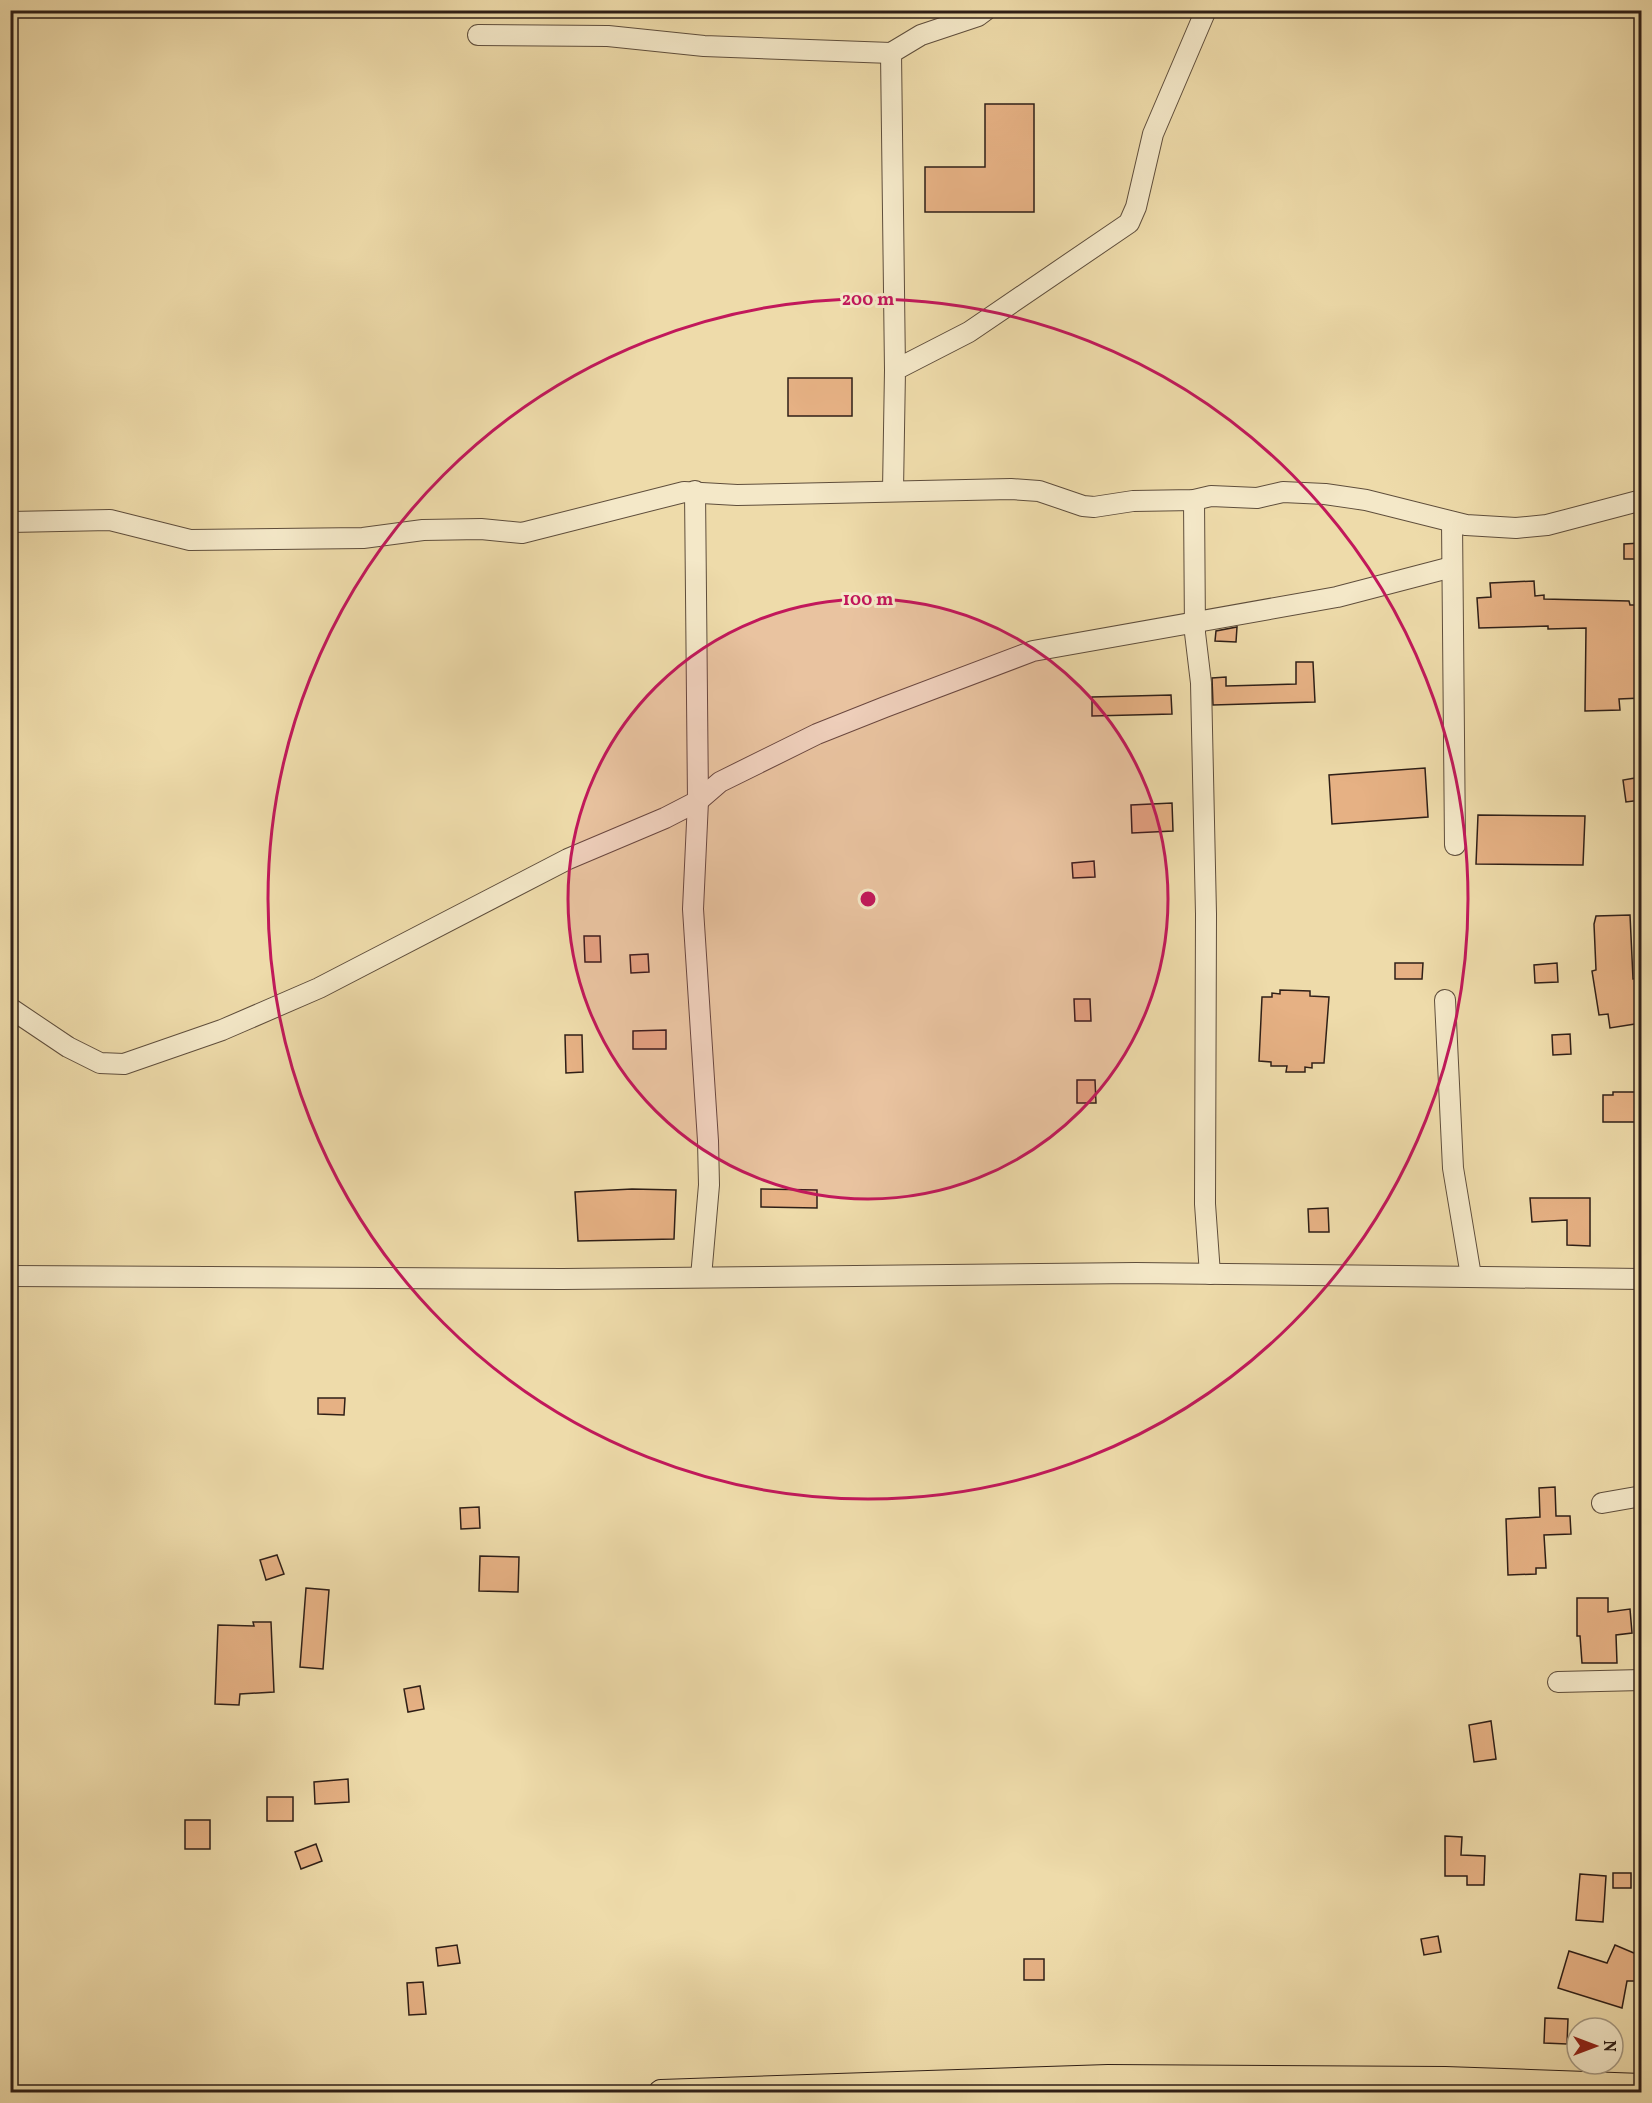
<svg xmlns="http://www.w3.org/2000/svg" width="1652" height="2103" font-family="Vollkorn,serif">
<rect width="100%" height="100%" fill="#eedbaa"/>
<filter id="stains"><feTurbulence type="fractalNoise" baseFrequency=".00333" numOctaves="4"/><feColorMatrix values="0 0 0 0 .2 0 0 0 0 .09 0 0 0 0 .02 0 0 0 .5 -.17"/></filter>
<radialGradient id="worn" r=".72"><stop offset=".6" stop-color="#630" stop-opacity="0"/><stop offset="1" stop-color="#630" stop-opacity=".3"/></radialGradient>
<!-- building -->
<g fill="#e6b184" stroke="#2f1f17" stroke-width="1.5">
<path d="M985,104H1034V212H925V167H985Z"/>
<rect x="788" y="378" width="64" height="38"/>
<path d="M1641,543V559H1624V544Z"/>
<path d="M1534,581L1535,596L1544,595V599L1629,601L1630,605H1641V698L1619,699L1620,710L1585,711L1586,628L1548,629V626L1479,628L1477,598L1491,597L1490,583Z"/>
<path d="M1237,627L1236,642L1215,641L1216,631Z"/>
<path d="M1296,662H1313L1315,702L1213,705L1212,678L1226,677V686L1296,684Z"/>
<path d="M1171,695L1172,714L1092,716V697Z"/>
<path d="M1425,768L1428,817L1332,824L1329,775Z"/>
<path d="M1641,777V800L1626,802L1623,780Z"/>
<path d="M1172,803L1173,831L1132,833L1131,805Z"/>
<path d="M1478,815L1585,816L1583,865L1476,864Z"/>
<path d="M1094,861L1095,877L1073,878L1072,863Z"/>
<path d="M1630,915L1633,979L1641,978V1023L1610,1028L1608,1014L1599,1015L1592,971L1596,970L1594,924L1596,916Z"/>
<path d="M584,936H600L601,962H585Z"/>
<path d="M648,954L649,972L631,973L630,955Z"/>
<path d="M1395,963H1423L1422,979H1395Z"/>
<path d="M1557,963L1558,982L1535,983L1534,965Z"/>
<path d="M1280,990L1310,991V996L1329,997L1324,1063H1312V1068L1305,1067V1072H1286L1287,1066H1271V1062L1259,1061L1262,997H1272V993L1280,994Z"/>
<path d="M1074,999H1090L1091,1021H1075Z"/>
<path d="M666,1030V1049H633V1031Z"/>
<path d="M1570,1034L1571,1054L1553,1055L1552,1035Z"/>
<path d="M565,1035H582L583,1072L566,1073Z"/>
<path d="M1077,1080H1095L1096,1103H1077Z"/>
<path d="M1613,1092H1641V1122H1603V1095H1613Z"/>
<path d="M632,1189L676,1190L674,1239L578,1241L575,1192Z"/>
<path d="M761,1189L817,1190V1208L761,1207Z"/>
<path d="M1530,1198H1590V1246L1567,1245V1220L1532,1222Z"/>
<path d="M1328,1208L1329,1232H1309L1308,1209Z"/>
<path d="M318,1398H345L344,1415L318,1414Z"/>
<path d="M1555,1487L1556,1516H1570L1571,1534L1544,1535L1546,1568H1536V1574L1508,1575L1506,1519L1540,1517L1539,1488Z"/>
<path d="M479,1507L480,1528L461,1529L460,1508Z"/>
<path d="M277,1555L284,1574L266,1580L260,1560Z"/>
<path d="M480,1556L519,1557L518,1592L479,1591Z"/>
<path d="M306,1588L329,1590L323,1669L300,1667Z"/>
<path d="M1577,1598H1608V1612L1630,1609L1632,1633L1616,1635L1617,1663H1582L1580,1636H1577Z"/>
<path d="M253,1622H271L274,1692L240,1694L239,1705L215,1704L218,1625L254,1626Z"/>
<path d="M420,1686L424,1709L408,1712L404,1689Z"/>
<path d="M1491,1721L1496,1759L1474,1762L1469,1725Z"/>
<path d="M348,1779L349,1802L315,1804L314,1782Z"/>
<rect x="267" y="1797" width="26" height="24"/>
<rect x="185" y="1820" width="25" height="29"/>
<path d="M1445,1836L1462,1837L1461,1855L1485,1856L1484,1885H1467V1876H1445Z"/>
<path d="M316,1844L322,1861L301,1869L295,1852Z"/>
<rect x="1613" y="1873" width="18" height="15"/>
<path d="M1580,1874L1606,1876L1603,1922L1576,1920Z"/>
<path d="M1438,1936L1441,1952L1424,1955L1421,1939Z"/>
<path d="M457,1945L460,1963L438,1966L436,1948Z"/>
<path d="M1615,1945L1641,1956V1981H1627L1622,2008L1558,1988L1569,1951L1607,1963Z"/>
<rect x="1024" y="1959" width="20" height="21"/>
<path d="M423,1982L426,2014L409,2015L407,1983Z"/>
<path d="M1545,2018L1568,2019L1567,2044L1544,2043Z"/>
</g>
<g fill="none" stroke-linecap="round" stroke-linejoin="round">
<defs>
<g id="minor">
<path d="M478,35L608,36L704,46L891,53L921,35L978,16L986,10"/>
<path d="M891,53L895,370"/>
<path d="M893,490L895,370L969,332L1129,223L1136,207L1153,134L1206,10"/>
<path d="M695,491L698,801L693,909L708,1141L709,1185L701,1277"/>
<path d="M1194,500L1195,633L1201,683L1206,914L1205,1204L1210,1274"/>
<path d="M10,522L110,520L190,540L363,538L423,530L481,529L522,533L684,492L737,495L1011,489L1039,491L1083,506L1094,507L1133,501L1194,500L1211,496L1257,498L1283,492L1325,494L1366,500L1466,525L1516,528L1547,525L1642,500"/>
<path d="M1452,522L1455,845"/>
<path d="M1445,1000L1453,1168L1471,1276"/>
<path d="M10,1008L68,1047L100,1063L124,1064L222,1030L319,988L568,859L665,818L698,801L720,782L817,734L885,707L1033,651L1337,597L1452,567"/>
<path d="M10,1276L562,1279L1136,1273L1642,1279"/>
<path d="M1602,1503L1642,1496"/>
<path d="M1558,1682L1642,1680"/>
</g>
<path id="major" d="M661,2092L1108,2077L1445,2079L1642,2086"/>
</defs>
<!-- minor casing -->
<use href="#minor" stroke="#5f4e3c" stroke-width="22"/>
<!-- major casing -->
<use href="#major" stroke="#2f1f17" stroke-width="26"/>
<!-- minor -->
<use href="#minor" stroke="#f4e8c8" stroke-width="20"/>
<!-- major -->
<use href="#major" stroke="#eedbaa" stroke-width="24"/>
</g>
<!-- distance rings -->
<circle cx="868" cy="899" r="300" fill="#c2185b" fill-opacity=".12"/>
<g fill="none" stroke="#c2185b" stroke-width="3">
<circle cx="868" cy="899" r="300"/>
<circle cx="868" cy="899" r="600"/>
</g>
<circle cx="868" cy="899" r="9" fill="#c2185b" stroke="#f4e8c8" stroke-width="3"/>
<g font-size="18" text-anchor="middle" font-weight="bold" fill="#c2185b" stroke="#f4e8c8" stroke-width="6" stroke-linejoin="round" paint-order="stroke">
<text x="868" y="305">200 m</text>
<text x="868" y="605">100 m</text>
</g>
<!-- margin -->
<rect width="1652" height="2103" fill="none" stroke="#eedbaa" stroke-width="36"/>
<rect x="12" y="12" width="1628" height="2079" fill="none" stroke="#2f1f17" stroke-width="3"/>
<rect x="18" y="18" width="1616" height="2067" fill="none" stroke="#2f1f17" stroke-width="1.5"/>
<!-- north arrow -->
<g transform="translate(1595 2046) rotate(90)"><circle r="28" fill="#f4e8c8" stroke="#a59881" stroke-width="1.5"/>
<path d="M0-4.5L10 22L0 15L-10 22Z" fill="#8f2418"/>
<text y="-9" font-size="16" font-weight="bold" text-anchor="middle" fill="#2f1f17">N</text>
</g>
<rect width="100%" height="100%" filter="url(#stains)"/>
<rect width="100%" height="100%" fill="url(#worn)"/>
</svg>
